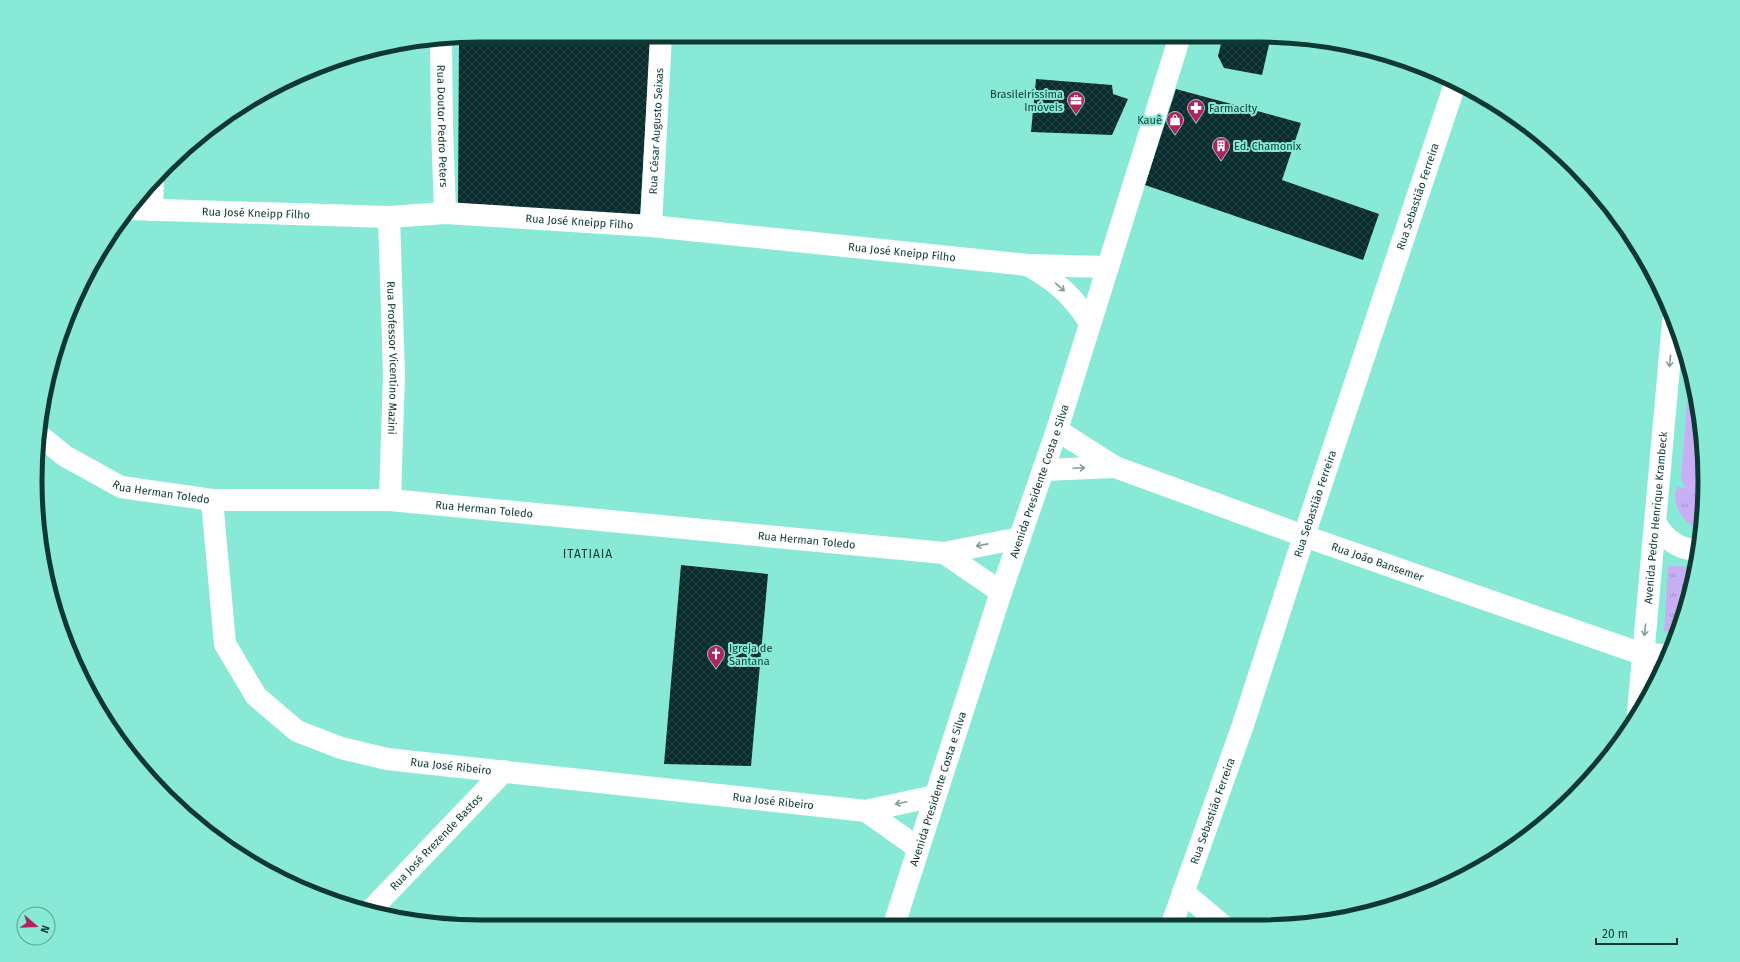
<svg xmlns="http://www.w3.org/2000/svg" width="1740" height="962" font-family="'Fira Sans',sans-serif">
<defs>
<pattern id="grass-tufts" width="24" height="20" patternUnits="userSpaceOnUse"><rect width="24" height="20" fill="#c8aff4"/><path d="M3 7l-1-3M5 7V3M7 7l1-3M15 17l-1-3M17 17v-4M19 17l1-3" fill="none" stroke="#a18fc6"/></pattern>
<pattern id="building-cross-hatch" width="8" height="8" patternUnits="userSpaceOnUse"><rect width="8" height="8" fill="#0a2c2e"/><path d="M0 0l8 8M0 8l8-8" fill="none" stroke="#244344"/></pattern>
</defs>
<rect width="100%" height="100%" fill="#88e9d7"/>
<!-- grass -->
<g fill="url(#grass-tufts)">
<path d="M1676,487L1703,488L1701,530C1691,529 1678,514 1676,503C1675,498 1676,492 1676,487Z"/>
<path d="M1668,566L1695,567L1681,624L1678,632L1664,631Z"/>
</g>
<!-- park -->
<path fill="#c8aff4" d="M1690,366L1704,452L1703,488L1685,487L1681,479Z"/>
<!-- building -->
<g fill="url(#building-cross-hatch)">
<path d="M481,35H651L640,216L458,206L459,37Z"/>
<path d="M1223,36H1271L1262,75L1224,68L1218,56Z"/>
<path d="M1036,79L1112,85L1113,94L1128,99L1112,135L1031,132Z"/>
<path d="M1176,89L1301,123L1282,180L1379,214L1363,260L1145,185Z"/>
<path d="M681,565L768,574L751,766L664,764Z"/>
</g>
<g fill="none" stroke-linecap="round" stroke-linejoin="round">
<!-- minor -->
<g stroke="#fff" stroke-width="22">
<path id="s1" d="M441,39L442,127L445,213"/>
<path id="s2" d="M129,209L389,217L445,213L651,226L1028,265L1108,267"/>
<path d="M152,210L153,180"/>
<path id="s3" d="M389,217L394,374L390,500"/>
<path id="s4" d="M651,226L661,35"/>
<path d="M1029,266C1056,281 1073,296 1090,323"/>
<path id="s5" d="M1057,430L1115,467L1304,536L1642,654"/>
<path id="s6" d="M39,435L65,456L121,487L212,500H390L944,553L1020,538"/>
<path d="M1043,470L1115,467"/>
<path id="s7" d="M212,500L225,644L256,696L297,731L341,748L387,759L866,811L935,796"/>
<path d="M944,553L1001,592"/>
<path d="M866,811L918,848"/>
<path d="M1183,892L1221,924"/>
<path id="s8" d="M369,912L504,771"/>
<path id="s9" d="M1172,924L1243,725L1304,536L1455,84"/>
</g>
<!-- major -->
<g stroke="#fff" stroke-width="22">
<path d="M1656,524C1666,540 1679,550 1699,550"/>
<path d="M1642,654L1667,655"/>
<path id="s10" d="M1638,713L1673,322"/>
<path id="s11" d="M894,925L1001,592L1057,430L1180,36"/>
</g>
</g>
<!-- one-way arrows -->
<defs><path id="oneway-shaft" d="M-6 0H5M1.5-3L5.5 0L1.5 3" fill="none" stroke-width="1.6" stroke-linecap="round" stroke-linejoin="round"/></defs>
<g stroke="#869c98">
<use href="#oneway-shaft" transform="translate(1060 287) rotate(41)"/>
<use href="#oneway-shaft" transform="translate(1670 361) rotate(95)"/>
<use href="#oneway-shaft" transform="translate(1079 468) rotate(-3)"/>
<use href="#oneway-shaft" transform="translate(982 545) rotate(169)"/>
<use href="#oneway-shaft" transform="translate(1645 630) rotate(96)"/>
<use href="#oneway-shaft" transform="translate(901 803) rotate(168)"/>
</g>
<!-- icons -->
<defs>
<symbol id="office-pin" viewBox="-11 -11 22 30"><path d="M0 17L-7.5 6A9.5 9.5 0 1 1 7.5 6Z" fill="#af235f" stroke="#88e9d7"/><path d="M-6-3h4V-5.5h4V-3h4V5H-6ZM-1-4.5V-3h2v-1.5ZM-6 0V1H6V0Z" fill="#fff"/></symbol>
<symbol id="pharmacy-pin" viewBox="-11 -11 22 30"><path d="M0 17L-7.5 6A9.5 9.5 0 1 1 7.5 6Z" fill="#af235f" stroke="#88e9d7"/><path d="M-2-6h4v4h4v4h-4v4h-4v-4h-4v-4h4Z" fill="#fff"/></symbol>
<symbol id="shop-pin" viewBox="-11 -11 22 30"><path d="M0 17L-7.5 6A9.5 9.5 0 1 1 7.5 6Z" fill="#af235f" stroke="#88e9d7"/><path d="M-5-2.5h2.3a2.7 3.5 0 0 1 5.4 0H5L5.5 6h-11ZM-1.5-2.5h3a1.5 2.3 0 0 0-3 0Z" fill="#fff"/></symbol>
<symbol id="building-pin" viewBox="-11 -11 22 30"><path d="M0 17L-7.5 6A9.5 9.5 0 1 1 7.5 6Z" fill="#af235f" stroke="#88e9d7"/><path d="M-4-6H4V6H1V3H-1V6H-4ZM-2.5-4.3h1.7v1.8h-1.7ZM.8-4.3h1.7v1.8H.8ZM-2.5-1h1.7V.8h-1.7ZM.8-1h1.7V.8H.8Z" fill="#fff"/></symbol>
<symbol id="church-pin" viewBox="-11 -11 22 30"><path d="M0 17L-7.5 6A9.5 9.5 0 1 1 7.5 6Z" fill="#af235f" stroke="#88e9d7"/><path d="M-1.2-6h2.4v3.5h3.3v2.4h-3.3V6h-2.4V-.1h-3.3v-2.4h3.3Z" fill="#fff"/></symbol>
</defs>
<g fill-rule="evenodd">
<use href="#office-pin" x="1066" y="90" width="20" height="27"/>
<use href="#pharmacy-pin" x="1186" y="98" width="20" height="27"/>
<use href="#shop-pin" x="1165" y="110" width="20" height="27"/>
<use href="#building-pin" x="1211" y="136" width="20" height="27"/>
<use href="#church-pin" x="706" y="644" width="20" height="27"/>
</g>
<g text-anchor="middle" stroke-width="4" stroke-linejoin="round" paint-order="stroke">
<!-- poi labels -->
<g font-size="11" fill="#0d3932" stroke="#88e9d7" text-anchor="start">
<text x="1063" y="98" text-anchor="end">Brasileiríssima<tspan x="1063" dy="13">Imóveis</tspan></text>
<text x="1209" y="112">Farmacity</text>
<text x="1162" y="124" text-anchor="end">Kauê</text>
<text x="1234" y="150">Ed. Chamonix</text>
<text x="729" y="652">Igreja de<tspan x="729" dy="13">Santana</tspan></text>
</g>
<!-- street labels -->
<g font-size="11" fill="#0d3932" stroke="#88e9d7">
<text dy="4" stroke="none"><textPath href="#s1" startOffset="87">Rua Doutor Pedro Peters</textPath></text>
<text dy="4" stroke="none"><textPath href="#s4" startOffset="95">Rua César Augusto Seixas</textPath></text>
<text dy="4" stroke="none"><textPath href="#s9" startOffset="768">Rua Sebastião Ferreira</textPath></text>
<text dy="4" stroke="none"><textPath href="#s2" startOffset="127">Rua José Kneipp Filho</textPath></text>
<text dy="4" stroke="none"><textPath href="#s2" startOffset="451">Rua José Kneipp Filho</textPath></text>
<text dy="4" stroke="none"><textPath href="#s2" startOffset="775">Rua José Kneipp Filho</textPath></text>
<text dy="4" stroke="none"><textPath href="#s3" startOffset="141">Rua Professor Vicentino Mazini</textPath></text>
<text dy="4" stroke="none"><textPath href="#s11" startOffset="467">Avenida Presidente Costa e Silva</textPath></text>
<text dy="4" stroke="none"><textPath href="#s6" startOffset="138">Rua Herman Toledo</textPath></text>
<text dy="4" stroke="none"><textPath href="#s9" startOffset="444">Rua Sebastião Ferreira</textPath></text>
<text dy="4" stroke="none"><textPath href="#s6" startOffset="462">Rua Herman Toledo</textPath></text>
<text dy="4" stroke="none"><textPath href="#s10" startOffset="196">Avenida Pedro Henrique Krambeck</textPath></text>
<text dy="4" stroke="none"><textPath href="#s6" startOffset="786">Rua Herman Toledo</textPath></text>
<text dy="4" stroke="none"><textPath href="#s5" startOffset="348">Rua João Bansemer</textPath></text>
<text dy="4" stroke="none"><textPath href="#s7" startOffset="418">Rua José Ribeiro</textPath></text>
<text dy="4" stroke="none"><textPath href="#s11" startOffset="143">Avenida Presidente Costa e Silva</textPath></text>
<text dy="4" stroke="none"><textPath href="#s7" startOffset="742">Rua José Ribeiro</textPath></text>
<text dy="4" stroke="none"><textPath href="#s9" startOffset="120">Rua Sebastião Ferreira</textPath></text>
<text dy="4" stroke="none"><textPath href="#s8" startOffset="97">Rua José Rrezende Bastos</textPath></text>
</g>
<!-- neighbourhood labels -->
<g font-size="12" letter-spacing="1" fill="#0d3932" stroke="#88e9d7">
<text x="588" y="558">ITATIAIA</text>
</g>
</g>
<!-- crop -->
<path d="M0 0H1740V962H0ZM481 42H1259A439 439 0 0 1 1698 481V481A439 439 0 0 1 1259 920H481A439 439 0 0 1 42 481V481A439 439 0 0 1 481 42Z" fill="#88e9d7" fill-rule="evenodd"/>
<path fill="none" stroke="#0d3932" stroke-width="5" d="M481 42H1259A439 439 0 0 1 1698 481V481A439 439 0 0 1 1259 920H481A439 439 0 0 1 42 481V481A439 439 0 0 1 481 42Z"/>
<!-- north arrow -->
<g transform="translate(36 926) rotate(109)"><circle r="19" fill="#88e9d7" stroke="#57a395"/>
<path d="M0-3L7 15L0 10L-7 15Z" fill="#af235f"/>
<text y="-6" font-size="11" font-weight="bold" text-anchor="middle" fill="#0d3932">N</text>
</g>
<!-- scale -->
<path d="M1596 938v6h81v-6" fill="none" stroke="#0d3932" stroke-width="2"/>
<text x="1602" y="938" font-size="12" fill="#0d3932" stroke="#88e9d7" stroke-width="3" paint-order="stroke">20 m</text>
</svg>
